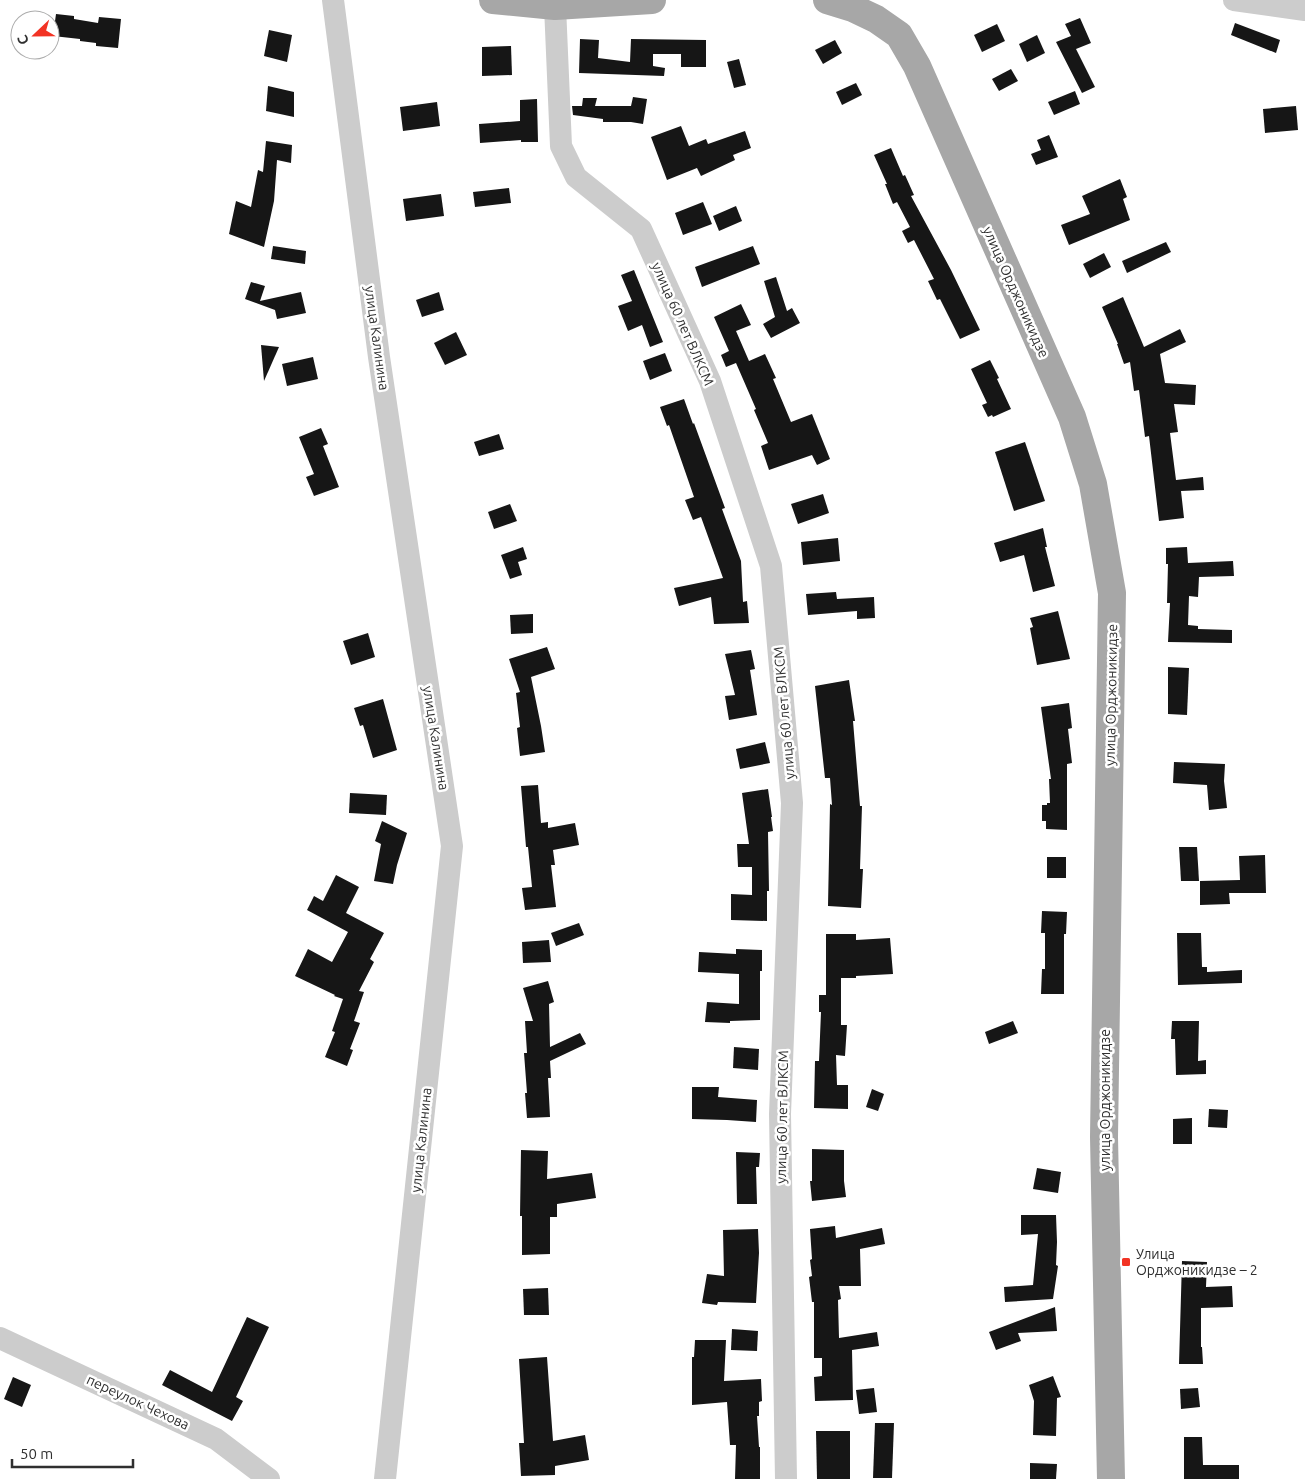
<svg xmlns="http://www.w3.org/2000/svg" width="1305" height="1479" font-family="Ubuntu,sans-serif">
<rect width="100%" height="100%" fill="#fff"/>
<!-- building -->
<g fill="#161616">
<path d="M56,14L74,16V19L98,23L99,17L121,19L118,48L96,46V43L80,41V39L53,36Z"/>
<path d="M1080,18L1091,43L1076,49L1095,87L1082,93L1056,42L1071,36L1065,24Z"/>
<path d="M1235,23L1280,40L1276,53L1231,35Z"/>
<path d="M997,24L1005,41L982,52L974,35Z"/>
<path d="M269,30L292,35L287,62L264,56Z"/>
<path d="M1037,35L1045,53L1027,62L1019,44Z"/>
<path d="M580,39L599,40L598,58L630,62L631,39L706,40V67H681V54H653V66L665,68L664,76L579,73Z"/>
<path d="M835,40L842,53L823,64L815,50Z"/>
<path d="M511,46L512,75L482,76V47Z"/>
<path d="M739,59L746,85L734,88L727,62Z"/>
<path d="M1011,69L1018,81L999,91L992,79Z"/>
<path d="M856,83L862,95L842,105L836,92Z"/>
<path d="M268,86L294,92V117L266,111Z"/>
<path d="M1075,91L1080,104L1054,115L1048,102Z"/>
<path d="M633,97L647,99L643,124L631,122H603V119L573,115L572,106H582L583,98H597L595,106H631Z"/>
<path d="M537,99L538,142H521V140L480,143L479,124L520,121V100Z"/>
<path d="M437,102L440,126L403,131L400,107Z"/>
<path d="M1296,106L1298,130L1265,133L1263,109Z"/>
<path d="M681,126L689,146L706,139L708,144L745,131L751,148L733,155L735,160L701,176L697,168L667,180L651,137Z"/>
<path d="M1049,135L1058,157L1036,165L1031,154L1041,150L1037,140Z"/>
<path d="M266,141L292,145L291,163L277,160L274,201L264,247L229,234L236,201L251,207L258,170L263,172Z"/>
<path d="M891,148L903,176L905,175L914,195L911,196L951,270L980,330L960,339L940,299L937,300L928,281L934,279L914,240L908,243L902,231L910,227L897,202L893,204L885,184H887L874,155Z"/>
<path d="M1120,179L1127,197L1123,199L1130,220L1069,245L1061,225L1090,214L1082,196Z"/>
<path d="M509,188L511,203L475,207L473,192Z"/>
<path d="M441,194L444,216L406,221L403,199Z"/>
<path d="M703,202L712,224L683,235L675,213Z"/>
<path d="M736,206L742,221L719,231L713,216Z"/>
<path d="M1166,242L1171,252L1127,273L1122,261Z"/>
<path d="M273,246L306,251L305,264L271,259Z"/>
<path d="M753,246L760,264L702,287L695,267Z"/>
<path d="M1104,253L1111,267L1090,278L1083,264Z"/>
<path d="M634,270L663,342L650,347L642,325L628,331L618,306L632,301L621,275Z"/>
<path d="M776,277L787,311L792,308L800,323L771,338L763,324L775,317L764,281Z"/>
<path d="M251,282L265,286L260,301L301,292L306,313L277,319L275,310L245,299Z"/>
<path d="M439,292L444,310L422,317L416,300Z"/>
<path d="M1123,297L1144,347L1180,329L1186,342L1160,354L1165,383L1196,385L1195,405L1174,404L1178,432L1170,433L1176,480L1203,477L1204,490L1181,491L1184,518L1159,521L1149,436L1145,437L1139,390L1134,391L1130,362L1124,364L1117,344H1118L1102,307Z"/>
<path d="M741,304L751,325L736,331L749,361L765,354L776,378L773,379L791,422L812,414L830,459L817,465L812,455L769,470L761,446L768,443L754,410L756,409L736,363L726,367L721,355L729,351L714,317Z"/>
<path d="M456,332L467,355L445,365L434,343Z"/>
<path d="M261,345L279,347L264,381Z"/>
<path d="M665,353L672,371L650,380L643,361Z"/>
<path d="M313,357L318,379L287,386L282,364Z"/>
<path d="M990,360L999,378L997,379L1011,409L993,417L992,415L988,417L982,405L987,403L971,369Z"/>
<path d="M684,399L693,424L694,423L725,508L722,509L741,561L743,602L747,601L749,623L714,624L711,597L679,606L674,588L723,578L701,517L693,520L685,500L694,497L669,425L667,426L660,407Z"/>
<path d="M321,428L328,444L323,446L339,487L314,496L306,477L314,474L299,437Z"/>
<path d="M499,434L504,449L479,456L474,442Z"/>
<path d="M1025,442L1045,501L1014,511L995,452Z"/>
<path d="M823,494L829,513L798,524L791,504Z"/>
<path d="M510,504L517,521L494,529L488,512Z"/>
<path d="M1043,528L1047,547H1045L1055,586L1033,592L1024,555L1000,562L994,543Z"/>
<path d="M838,538L840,561L803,565L801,542Z"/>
<path d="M523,547L527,559L518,562L522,575L510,579L501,555Z"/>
<path d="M1187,547L1188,563L1233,561L1234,576L1199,577L1198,597L1189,596L1188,625L1198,626V629L1232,630V643L1168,642L1170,603H1167L1168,564H1166V548Z"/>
<path d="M836,592L837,599L874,597L875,618L857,619V611L808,615L806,594Z"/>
<path d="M1058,611L1070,659L1037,665L1030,628L1033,627L1030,618Z"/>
<path d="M533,614V633L511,634L510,615Z"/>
<path d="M368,633L375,657L351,665L343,641Z"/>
<path d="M547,647L555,669L531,677L541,726L545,752L520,756L517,728L520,727L516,693L520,692L509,659Z"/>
<path d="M751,650L755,669L750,670L757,715L729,720L725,696L735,695L725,654Z"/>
<path d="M1168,667L1189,668L1187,715L1168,714Z"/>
<path d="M849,680L855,721H853L860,806H862L860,869H863L861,908L828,906L830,804L832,805L830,778H825L815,686Z"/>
<path d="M383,699L397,750L373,758L363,725L360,726L354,708Z"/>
<path d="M1069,703L1072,728L1068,729L1072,763L1067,764V830L1046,829V821H1042V805H1047V803H1050L1049,779H1051L1041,707Z"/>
<path d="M765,742L770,763L740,769L736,749Z"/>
<path d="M1174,762L1225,764L1224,781L1227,808L1209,810L1207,785L1173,783Z"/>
<path d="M538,785L541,823L548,822V828L575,823L579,845L553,850L555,865H551L556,907L525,910L522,888L532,887L528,847H526L521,786Z"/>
<path d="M768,789L772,817H771L773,831L768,832L769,891H767V921L731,920V894L752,895V867H738L737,844H749L742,793Z"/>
<path d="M350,793L387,795L386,815L349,813Z"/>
<path d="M382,821L407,833L397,865L393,884L374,881L381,844L375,841Z"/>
<path d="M1179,847H1197L1199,881H1181Z"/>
<path d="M1265,855L1266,893H1229L1230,904L1200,905V881L1240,880L1239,856Z"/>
<rect x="1047" y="857" width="19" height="21"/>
<path d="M336,875L359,887L346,913L384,933L370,959L374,962L359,991L364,992L354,1021L360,1023L350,1049L353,1050L347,1066L325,1057L335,1032L332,1031L343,999L334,996L335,995L295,976L308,949L332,962L348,932L307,910L314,896L323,901Z"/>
<path d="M1042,911L1067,912L1066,934H1064V994H1041L1042,969H1045V933H1041Z"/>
<path d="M579,923L584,935L556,946L551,933Z"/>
<path d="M1177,933H1201L1202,967H1207V972L1242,970V983L1178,985Z"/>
<path d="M826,934H856V940L890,938L893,974L856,976V978H841V1025H847L845,1056L836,1055L837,1085H848V1109L814,1108L815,1061H819L821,1012H819V995H826Z"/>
<path d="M549,940L551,962L523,963L522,942Z"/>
<path d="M736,949L762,950V971H760V1020L730,1021V1023L705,1022L707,1002L739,1004V974L698,972L699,952L736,954Z"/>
<path d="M548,981L554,1002L549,1004L550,1047L580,1033L586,1044L550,1061L551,1078H548L550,1117L527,1118L525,1093H527L524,1053H527L525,1021H533L523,988Z"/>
<path d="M1013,1021L1018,1033L989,1044L985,1032Z"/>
<path d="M1172,1021H1199L1198,1061L1206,1060V1074L1176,1075L1175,1039H1171Z"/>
<path d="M734,1047L759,1049L758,1070L733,1068Z"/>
<path d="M692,1087H719L718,1097L757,1100L756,1122L727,1120L692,1119Z"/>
<path d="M872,1089L884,1094L878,1111L866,1107Z"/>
<path d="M1209,1109L1228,1110L1227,1128L1208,1127Z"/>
<path d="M1192,1118V1144H1173V1119Z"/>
<path d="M812,1149L844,1150V1181L846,1197L812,1201L810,1181H812Z"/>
<path d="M521,1150L548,1151L547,1179L592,1173L596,1198L557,1204V1217H550V1254L522,1255V1216H520Z"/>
<path d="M736,1152L760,1153L759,1167H756L757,1204H737Z"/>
<path d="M1037,1168L1061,1172L1058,1193L1033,1189Z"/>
<path d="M1021,1215H1056L1057,1242L1056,1265L1058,1266L1053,1299L1005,1302L1004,1287L1033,1285L1038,1234L1021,1235Z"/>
<path d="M835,1226L836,1238L882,1228L885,1244L860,1249L861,1286H839L841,1299L838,1300L839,1338L877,1332L879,1346L852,1350L853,1400L815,1401L814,1377L822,1376V1358H814V1302H812L809,1277L812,1276L810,1260L812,1259L810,1229Z"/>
<path d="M758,1229L759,1253L756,1303L718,1302L717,1305L702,1303L707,1274L724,1276L723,1230Z"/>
<path d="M1182,1261L1207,1262L1206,1287L1232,1286L1233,1307L1201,1308V1347H1202L1203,1364H1179Z"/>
<path d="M548,1288L549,1315H524L523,1289Z"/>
<path d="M1055,1307L1057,1331L1018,1333L1021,1341L996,1350L989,1332Z"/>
<path d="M247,1317L269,1327L236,1397L243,1401L232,1421L162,1385L170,1370L212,1392Z"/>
<path d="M732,1329L758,1331L757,1351L731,1350Z"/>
<path d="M695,1340H726L724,1381L761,1379L762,1401L759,1402V1416H757L759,1447H760V1479H735L736,1445H730L727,1402L692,1405V1357H694Z"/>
<path d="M547,1357L553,1441L585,1435L589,1460L555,1466V1475L521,1476L519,1443H524L519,1359Z"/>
<path d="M1053,1376L1061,1397L1057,1398L1056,1436L1033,1435L1034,1401L1029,1385Z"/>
<path d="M13,1377L31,1385L22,1407L4,1399Z"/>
<path d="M874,1388L877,1412L859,1414L856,1390Z"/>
<path d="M1198,1388L1200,1407L1181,1409L1180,1389Z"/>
<path d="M875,1423H894L892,1478H873Z"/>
<path d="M816,1431H850V1479H817Z"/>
<path d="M1184,1437H1202L1203,1465H1239V1479H1184Z"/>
<path d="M1030,1463L1057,1464L1056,1479H1030Z"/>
</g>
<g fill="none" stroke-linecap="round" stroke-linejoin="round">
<!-- minor -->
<g stroke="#ccc" stroke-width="22">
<path d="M333,0L379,357L452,846L385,1479"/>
<path d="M1234,0L1305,10"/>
<path d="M555,6L561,146L576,177L641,229L710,381L771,566L792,803L780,1114L786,1479"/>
<path d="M0,1338L216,1439L269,1479"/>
</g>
<!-- major -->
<g stroke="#a7a7a7" stroke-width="28">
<path d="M493,0L555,6L652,0"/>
<path d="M827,0L853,8L876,19L899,35L917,66L1072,417L1093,484L1112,593L1104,1137L1111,1479"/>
</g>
</g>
<!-- markers -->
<rect fill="#f23324" stroke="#fff" stroke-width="2" x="1121" y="1257" width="10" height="10" rx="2.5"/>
<g text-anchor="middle" stroke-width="5" stroke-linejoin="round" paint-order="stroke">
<!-- street labels -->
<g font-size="14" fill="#2f2f2f" stroke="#fff">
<text transform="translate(1016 292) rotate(66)" y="5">улица Орджоникидзе</text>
<text transform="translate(683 324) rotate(66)" y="5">улица 60 лет ВЛКСМ</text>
<text transform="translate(377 338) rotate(82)" y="5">улица Калинина</text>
<text transform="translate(1111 695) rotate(-89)" y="5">улица Орджоникидзе</text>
<text transform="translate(784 713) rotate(-95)" y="5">улица 60 лет ВЛКСМ</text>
<text transform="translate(436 738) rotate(81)" y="5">улица Калинина</text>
<text transform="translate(1105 1100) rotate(-90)" y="5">улица Орджоникидзе</text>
<text transform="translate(782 1117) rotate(-89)" y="5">улица 60 лет ВЛКСМ</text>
<text transform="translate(421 1140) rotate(-84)" y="5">улица Калинина</text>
<text transform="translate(138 1402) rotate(25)" y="5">переулок Чехова</text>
</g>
<!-- poi labels -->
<g font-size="14" fill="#2f2f2f" stroke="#fff" text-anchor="start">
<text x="1136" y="1259">Улица<tspan x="1136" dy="16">Орджоникидзе – 2</tspan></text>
</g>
</g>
<!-- north arrow -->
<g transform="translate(35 35) rotate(248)"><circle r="24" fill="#ffffff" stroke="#acacac"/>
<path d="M0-4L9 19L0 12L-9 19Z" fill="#f23324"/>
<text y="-8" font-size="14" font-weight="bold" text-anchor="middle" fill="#2f2f2f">С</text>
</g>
<!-- scale -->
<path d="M12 1459v8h121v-8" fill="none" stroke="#2f2f2f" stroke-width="2.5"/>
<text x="20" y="1459" font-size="15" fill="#2f2f2f" stroke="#ffffff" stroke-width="4" paint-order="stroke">50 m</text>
</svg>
